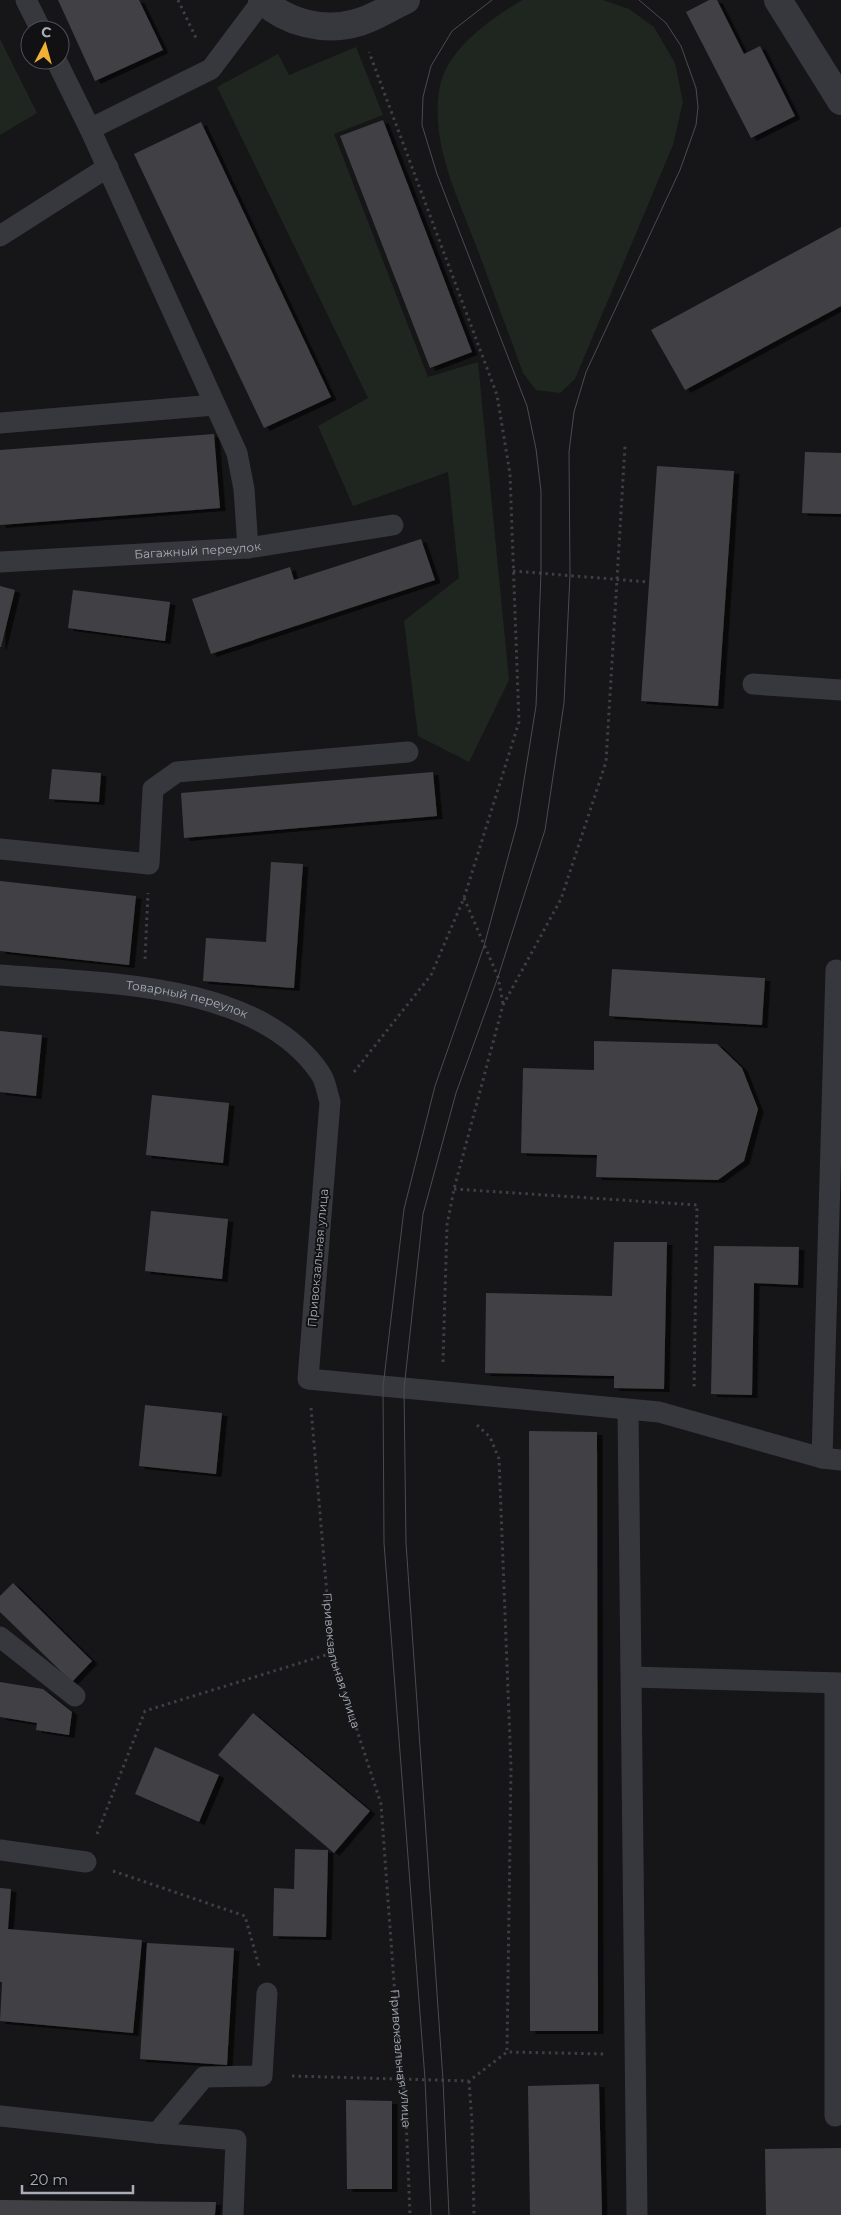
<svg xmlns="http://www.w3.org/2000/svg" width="841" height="2215" font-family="Montserrat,sans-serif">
<defs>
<filter id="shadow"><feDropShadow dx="5.5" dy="3" stdDeviation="0" flood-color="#0009"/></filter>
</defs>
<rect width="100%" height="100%" fill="#161618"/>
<!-- green -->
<g fill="#1e261f">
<path d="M522,0H603L629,9L654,27L675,63L683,102L673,145L575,379L560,393L536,390L523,373C508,331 492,289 477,248C458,197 429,142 440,86C448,48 491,19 522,0Z"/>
<path d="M0,39L37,113L0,135Z"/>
<path d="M356,47L383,115L334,134L428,377L478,362L509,680L469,762L418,736L404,621L459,578L448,472L353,506L318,426L368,398L217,87L278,54L289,75Z"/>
</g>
<!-- building -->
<g fill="#404145" filter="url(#shadow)">
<path d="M58,0H139L163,50L95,81Z"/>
<path d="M709,0H717L744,54L760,46L795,116L751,138L686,12Z"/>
<path d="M383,120L472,352L430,368L340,136Z"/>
<path d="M201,122L331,397L264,428L134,154Z"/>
<path d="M841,227V306L685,390L651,330Z"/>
<path d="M214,434L220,508L0,525V450Z"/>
<path d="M805,452L841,453V514L802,513Z"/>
<path d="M657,466L734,471L718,706L641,701Z"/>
<path d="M421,539L435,580L211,654L192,599L290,567L294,580Z"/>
<path d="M0,586L15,590L1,647H0Z"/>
<path d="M73,590L170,602L165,641L68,628Z"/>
<path d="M52,769L101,773L99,802L49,799Z"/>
<path d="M433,772L437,816L184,838L181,793Z"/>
<path d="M271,862L303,864L294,988L203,981L206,938L266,942Z"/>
<path d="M0,881L136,896L129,965L0,951Z"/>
<path d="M612,969L765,978L762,1025L609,1016Z"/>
<path d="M0,1031L42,1035L36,1096L0,1092Z"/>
<path d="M594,1041L717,1044L742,1068L758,1109L744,1161L718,1180L596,1177L597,1155L521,1153L523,1068L594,1070Z"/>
<path d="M152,1095L229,1103L223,1163L146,1155Z"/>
<path d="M151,1211L228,1219L222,1279L145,1271Z"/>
<path d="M614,1242H667L664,1389L614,1388V1376L485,1373L486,1293L612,1296Z"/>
<path d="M714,1246L799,1247L798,1285L754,1283L752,1395L711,1394Z"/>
<path d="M145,1405L222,1413L216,1474L139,1466Z"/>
<path d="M529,1431L597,1432L598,2031H530Z"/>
<path d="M13,1583L92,1661L72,1682L0,1612V1596Z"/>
<path d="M0,1682L43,1689L72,1712L69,1735L36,1730L37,1723L0,1717Z"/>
<path d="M253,1713L370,1811L334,1853L218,1755Z"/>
<path d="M155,1747L219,1775L199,1822L135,1794Z"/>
<path d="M295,1849L328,1850L326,1937L273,1936L274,1888L294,1889Z"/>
<path d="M0,1888L11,1889L8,1929L142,1940L133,2033L0,2021L2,1982H0Z"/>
<path d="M147,1943L234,1948L227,2065L140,2059Z"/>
<path d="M599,2084L602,2215H530L528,2086Z"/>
<path d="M346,2100L392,2101V2189H347Z"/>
<path d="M841,2148V2215H766L765,2149Z"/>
<path d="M0,2200L216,2202L215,2215H0Z"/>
</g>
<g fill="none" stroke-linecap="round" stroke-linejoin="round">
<!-- path -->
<g stroke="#3d3f44" stroke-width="3" stroke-dasharray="2.5 4" stroke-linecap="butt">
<path d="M178,0L196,38"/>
<path d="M513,571L649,582"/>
<path d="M464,898L498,977L503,1004"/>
<path d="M145,959L148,893"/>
<path d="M354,1072L431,975L464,898L519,722L510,474L497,395L369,52"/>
<path d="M454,1189L697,1205L694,1390"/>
<path d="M443,1362L447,1225L454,1189L503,1005L561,899L606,762L625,446"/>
<path id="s1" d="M311,1408L332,1653L381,1804L401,2078L405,2093L410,2215"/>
<path d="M477,1425L490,1437L499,1459L511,1767L507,2052"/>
<path d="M97,1834L145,1711L332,1653"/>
<path d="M113,1871L245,1916L259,1966"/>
<path d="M292,2076L469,2081L507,2052L606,2054"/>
<path d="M469,2081L472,2122L474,2215"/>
</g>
<!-- lane -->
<g stroke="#37383d" stroke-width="21">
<path d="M26,0L41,30"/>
<path d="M56,60L90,129"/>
<path d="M0,236L108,167"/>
<path d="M0,423L215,405"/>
<path d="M248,548L244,489L237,453L90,129L211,69L262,1"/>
<path id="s2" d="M0,562L248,548L393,525"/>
<path d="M753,684L841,690"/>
<path d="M0,849L149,864L153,789L177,772L408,752"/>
<path id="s3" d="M0,975C99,983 258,981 320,1073C326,1081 327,1093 330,1102L308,1379L659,1412L822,1458L841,1460"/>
<path d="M628,1410L637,2215"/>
<path d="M822,1458L836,970"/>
<path d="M0,1637L75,1696"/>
<path d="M632,1677L841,1683"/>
<path d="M835,1683V2116"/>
<path d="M0,1850L86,1862"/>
<path d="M0,2116L157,2133L236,2140L233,2215"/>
<path d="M157,2133L204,2077L262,2076L267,1993"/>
</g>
<!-- street -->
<g stroke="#37383d" stroke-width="28">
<path d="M262,0C287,23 324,32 356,23C373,19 390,7 406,0"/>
<path d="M778,0L841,101"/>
</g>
<!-- tram -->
<g stroke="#4a4c52" stroke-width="1">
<path d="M431,2215L425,2079L384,1543L383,1387L404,1209L435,1086L484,946L517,824L536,706L541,572V491L536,449L527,406L437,174L422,125L423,97L431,66L452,31L492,0"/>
<path d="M449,2215L443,2080L406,1543L404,1389L423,1214L456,1093L498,977L545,830L564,703L570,575L569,452L574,412L586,372L680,170L696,125L698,107L696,88L681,46L666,23L639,0"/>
</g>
</g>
<g text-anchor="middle" stroke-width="4" stroke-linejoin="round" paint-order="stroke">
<!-- street labels -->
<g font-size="12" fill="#a8adb8" stroke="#111113">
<text dy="4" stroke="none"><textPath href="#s2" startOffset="198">Багажный переулок</textPath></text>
<text dy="4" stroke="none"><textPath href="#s3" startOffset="189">Товарный переулок</textPath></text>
<text transform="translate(318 1258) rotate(-85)" y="4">Привокзальная улица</text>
<text dy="4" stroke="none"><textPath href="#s1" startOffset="255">Привокзальная улица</textPath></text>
<text dy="4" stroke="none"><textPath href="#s1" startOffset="660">Привокзальная улица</textPath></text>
</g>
</g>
<!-- north arrow -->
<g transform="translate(45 45) rotate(6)"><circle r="24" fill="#111113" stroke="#4d4f55"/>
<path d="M0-4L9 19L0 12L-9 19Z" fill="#f2b134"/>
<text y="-8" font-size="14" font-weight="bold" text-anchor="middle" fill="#a8adb8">С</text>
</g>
<!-- scale -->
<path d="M22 2185v8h111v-8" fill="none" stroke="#a8adb8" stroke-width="2.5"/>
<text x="30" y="2185" font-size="15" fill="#a8adb8" stroke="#111113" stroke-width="4" paint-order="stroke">20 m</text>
</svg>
